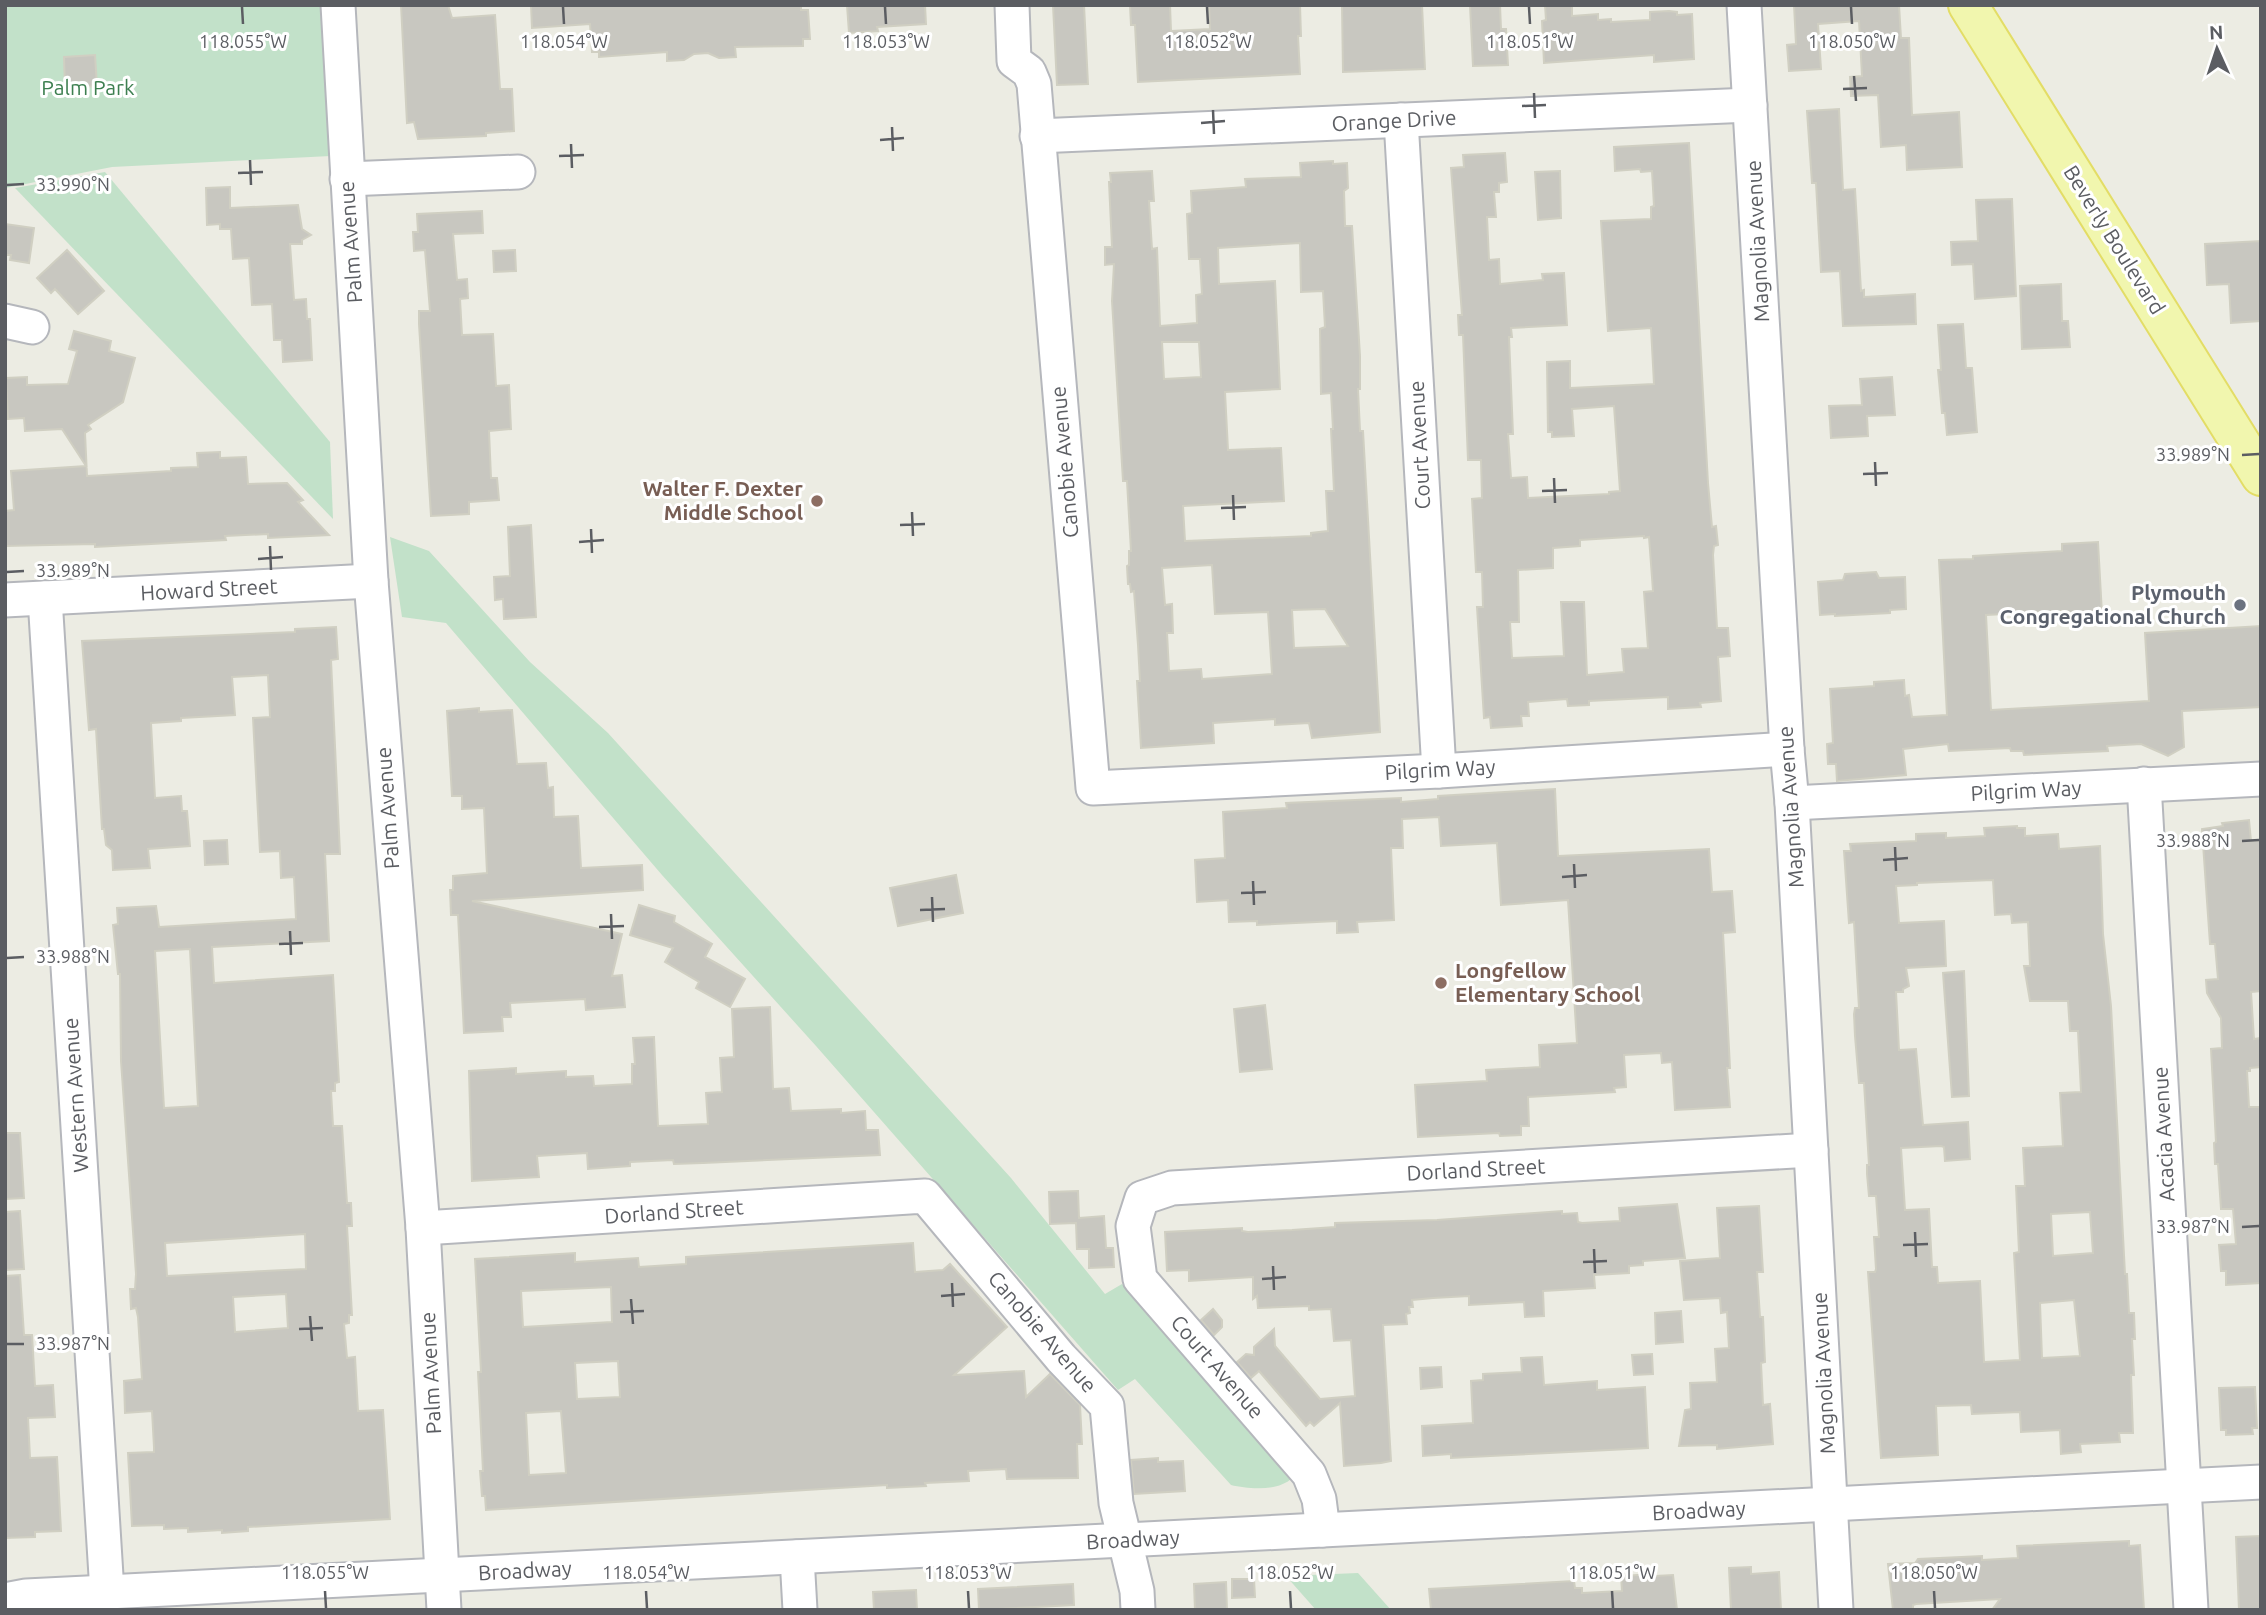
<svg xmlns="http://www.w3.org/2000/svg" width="2266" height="1615" font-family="Ubuntu,sans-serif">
<rect width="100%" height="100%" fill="#ecece3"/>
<!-- green -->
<g fill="#c2e1c9">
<path d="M5,5H323L331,156L112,167L5,188Z"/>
<path d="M105,172L330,442L333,519L15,188Z"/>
<path d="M390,537L429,551L530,662L608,733L1011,1178L1105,1294L1122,1284L1292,1478C1278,1492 1248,1489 1231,1485L1135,1379L1118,1390L816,1046L662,875L446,623L402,617Z"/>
<path d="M1358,1573L1391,1610H1316L1286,1576Z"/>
</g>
<!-- building -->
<g fill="#c8c7c0" stroke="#d0cfc2" stroke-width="2" fill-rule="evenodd">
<path d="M401,5H448L452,18L495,15L500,89H512L514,131L486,133V136L418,139L414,122L407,123Z"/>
<path d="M531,5H801V10H808L810,39H803V46L735,47L736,57L719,58L708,53L694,54L684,60L667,61V52L599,57V52H592L590,24L532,28Z"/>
<path d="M847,5H925L926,24L877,27L878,31L849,33Z"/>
<path d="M1053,5H1084L1088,84L1057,85Z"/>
<path d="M1130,5H1170L1171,31L1210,29L1209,5H1300L1301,36H1298L1300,74L1138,82L1135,25H1131Z"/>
<path d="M1342,5H1422L1425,69L1343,72Z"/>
<path d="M1470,5H1500L1501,29H1506L1508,65L1473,66Z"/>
<path d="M1545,5H1572V16L1598,14V20L1611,19V22L1650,20V12L1669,11L1677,12V15L1692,14L1694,59L1654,62V55L1544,63L1542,21L1546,20Z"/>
<path d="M1794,5H1899L1901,38H1909L1912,115L1959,112L1962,167L1907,170L1906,145L1881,147L1878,95L1851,96L1850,77L1862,76L1859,21L1818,24L1821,69L1789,71L1787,45L1796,44Z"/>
<path d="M95,55L97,86L65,89L64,57Z"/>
<path d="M1839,109L1843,190L1855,189L1861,291L1864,290V297L1915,294L1916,324L1843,326L1840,271L1821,272L1816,183H1812L1807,111Z"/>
<path d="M1689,143L1708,483L1712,527L1716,526L1718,545L1714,546L1713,555L1717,628H1728L1730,656L1718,657L1721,701L1700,703L1701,707L1668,709V697L1589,701V705L1568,706L1567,699L1528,702L1529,716H1521L1522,726L1491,728L1490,717L1484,718L1477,607H1483L1482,572H1476L1472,499L1482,498L1481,460H1468L1463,335H1459L1458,315H1462L1451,168L1464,167L1463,155L1505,153L1507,182L1499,183V192H1494L1496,217H1487L1489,260L1499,259L1500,284L1543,280L1542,274L1564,273L1567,325L1511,328L1512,337H1509L1513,434H1508L1511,478L1527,477L1528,498L1609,494V492L1620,491L1614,406L1572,409L1574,436L1552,437V432H1548L1547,362L1570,361V388L1654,384L1651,328L1608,331L1601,221L1651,219V207L1654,206L1652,171L1641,172L1640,169L1615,171L1614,147ZM1644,536V538L1649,537L1653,591L1644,592L1648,648L1622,649L1624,672L1587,675L1584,602H1561L1564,656L1512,658L1510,622H1519L1518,570L1553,568V548L1580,546V540Z"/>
<path d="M1333,161V164L1347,163L1348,188L1344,191L1345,226H1352L1360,356V389H1358L1360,431H1363L1380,732L1312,738L1309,723L1275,725V719L1213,723L1214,743L1141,748L1137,681H1140L1138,645L1134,591L1131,592L1130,584H1128L1127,566L1129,565V551H1131L1127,481H1123L1112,301L1114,264L1105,265V247H1112L1109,182H1111L1110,173L1152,171L1154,201H1149L1152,249L1157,248L1160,326L1197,323L1196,295L1202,294L1200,259H1189L1187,214L1192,213L1191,191L1246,187L1245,179L1301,177L1300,163ZM1300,243L1301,292L1323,291L1325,327L1320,329L1321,394L1331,393L1333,429H1331L1334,491H1326L1328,531L1311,533V536L1185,541L1183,506L1284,501L1281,448L1228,450L1225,392L1280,389L1275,281L1219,284L1218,248ZM1162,342H1199L1201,377L1164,379ZM1212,565L1215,614L1268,612L1272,674L1202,679L1201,669L1169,671L1167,633H1173L1172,604L1165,605L1162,568ZM1325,609L1348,646L1294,648L1292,610Z"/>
<path d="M1560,171L1561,218L1538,220L1535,172Z"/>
<path d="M230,187V208L298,205L302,229L311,235L302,240V244H290L294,300L306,299L307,319H310L312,360L283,362L282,340H274L272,304L252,305L249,258L233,259L231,229H220V224L207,225L206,188Z"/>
<path d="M2012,199L2016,296L1975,299L1973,264L1952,265L1951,242L1978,241L1976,200Z"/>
<path d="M482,211L483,233L453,234L457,280L467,279L468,298L460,299L462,335L493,334L496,386L509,385L511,429L489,431L491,478H497L499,500L469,502V514L431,516L419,324V311H430L425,250L414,251L413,232H418L417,214Z"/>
<path d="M5,224L34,228L29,263L10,260L11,255H5Z"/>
<path d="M2261,241V321L2231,323L2229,284L2207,285L2205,244Z"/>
<path d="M67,250L104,291L78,314L55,289L51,293L37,278Z"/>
<path d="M515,250L516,271L494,272L493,251Z"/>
<path d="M2061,284L2062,321H2068L2070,347L2022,349L2020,286Z"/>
<path d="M1963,324L1966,368H1972L1977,432L1947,435L1945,413H1942L1938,370H1941L1938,325Z"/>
<path d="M74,331L111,341L109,351L135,358L123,402L88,425L91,429L85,433L87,476L171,471V468L198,467L197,453L220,452V458L246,457L248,484L287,483L303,500L298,502L329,535L268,538V534L225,536L226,540L95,547V544L5,546V511L14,510L11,471L86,466L62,429L25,431L24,418L8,419L6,378L27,377V385L68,384L77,351L69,349Z"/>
<path d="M1892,377L1895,415L1867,416L1868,436L1831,438L1829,406L1862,405L1860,379Z"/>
<path d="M531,525L536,617L504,619L503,599L495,600L494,577L510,576L508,527Z"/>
<path d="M2098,542L2102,614L2066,616L2065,611L1986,615L1991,710L2149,701L2145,633L2261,626V707L2182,711L2184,747L2168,756L2141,744L2107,746L2108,751L2024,755L2023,751H2011L2010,748L1949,751L1948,744L1903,749L1906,775L1837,781L1836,764H1828L1827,744L1833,743L1830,689L1874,686V682L1904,680L1905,696L1909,695L1912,717L1947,715L1939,560L1973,559V556L2062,551V544Z"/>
<path d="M1876,572L1879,578L1905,577L1906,609L1890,610V613L1835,616V614L1820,615L1818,582L1843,580L1845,574Z"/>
<path d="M336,627L338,659L331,660L340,854H325L329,941L212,947L214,983L333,975L339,1082L335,1083V1091H331L333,1126H342L347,1203H351L352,1226H347L352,1315H349V1323L344,1324L347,1358L355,1357L358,1411L383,1410L390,1519L248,1527V1531L222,1533V1530L188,1532V1528L164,1529V1525L132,1526L128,1453L154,1452V1447L152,1411L125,1413L124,1381L142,1379L138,1317L136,1308L131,1309L130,1289H135L136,1274L121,1061L120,974H118L113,925L118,924L117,908L156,906L159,927L296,919L294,877L281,878L280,851L260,852L253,718L270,717L268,675L232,677L235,715L181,718V721L151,723L155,798L181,796L182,811H187L190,846L148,849L150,868L113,870L112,850L106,845L104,829H102L96,729L89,730L82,641L295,632V629ZM190,949L198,1106L164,1108L155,951ZM305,1234L306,1269L167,1276L165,1243ZM286,1294L288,1328L235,1332L233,1297Z"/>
<path d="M479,708V712L512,710L517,764L546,763L548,788L553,787L554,817L578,816L581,868L642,865L643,890L472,901L622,934L612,976L622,975L625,1007L586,1010L585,999L510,1003L511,1017H502L503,1031L464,1033L458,915H451L450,890H453V876L487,873L484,808L462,809V796H452L447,711Z"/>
<path d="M1555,789L1558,856L1709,849L1712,892L1732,891L1735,932L1723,933L1730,1068H1727L1730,1107L1675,1110L1672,1062L1662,1063L1661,1053L1624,1055L1626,1087L1614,1088L1615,1092L1528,1097L1529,1126H1521V1135L1500,1136L1499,1133L1418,1137L1415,1085L1487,1081L1486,1070L1540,1067L1539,1045L1577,1043L1568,900L1501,905L1497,843L1441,846L1439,817L1402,819L1403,848H1391L1394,920L1357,922L1358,932L1337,933V921L1257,925V921L1229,922L1228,900L1197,902L1195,860L1225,858L1223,812L1287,808L1286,803L1401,798V802L1438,799V796Z"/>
<path d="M2249,820L2251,841H2261V991L2251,992L2254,1039L2261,1038V1067L2250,1068V1071H2247L2249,1107H2259L2261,1109V1283L2226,1285V1271H2221L2219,1245L2236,1244L2233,1209H2221L2218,1164H2215L2214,1143L2216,1142L2211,1049L2222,1048L2221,1018L2207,993L2206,980L2218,979L2215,944H2210L2202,829L2223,826L2222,823Z"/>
<path d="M2017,826V828H2025V836L2058,834L2059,849L2100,846L2103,934L2111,1006L2125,1274H2127L2129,1313H2134L2135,1339H2132L2134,1375H2131L2133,1433H2119L2120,1442L2080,1444L2081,1452L2061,1454L2060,1430L2021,1432L2020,1412L1972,1414L1971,1405L1936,1406L1938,1455L1881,1458L1868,1272H1875L1876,1269L1874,1237H1879L1876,1196H1869L1867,1174V1165H1869L1864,1083H1859L1855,1036L1854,1014L1855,1008H1859L1854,922L1849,923L1844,851H1851L1850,844L1916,841V834L1946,833V838L1985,836L1984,828ZM1993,880L1995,915L2011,914L2012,923L2028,922L2030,966H2024L2030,1001H2068L2070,1031H2078L2081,1092L2060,1093L2063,1146L2023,1148L2025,1186H2016L2019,1252L2014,1253L2020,1360L1984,1362L1980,1281L1938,1283L1937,1267H1932L1929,1209L1905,1210L1901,1148L1941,1146L1944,1147L1945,1161L1970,1159L1968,1122L1923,1125L1916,1049L1899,1050L1896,992H1903V989L1909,986L1906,968L1946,966L1944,921L1899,923L1896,886L1917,885V883ZM2090,1212L2093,1253L2053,1256L2051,1214ZM2074,1300L2080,1356L2042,1358L2040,1303Z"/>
<path d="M227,840L228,864L205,865L204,841Z"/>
<path d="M956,875L963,913L898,926L890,888Z"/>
<path d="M639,905L675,916L674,922L712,944L705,957L745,979L730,1007L696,988L699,982L665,962L673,948L630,935Z"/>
<path d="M1964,971L1969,1096L1952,1097L1943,973Z"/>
<path d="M1265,1005L1272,1069L1240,1072L1234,1009Z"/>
<path d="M770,1007L773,1089L789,1088L791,1111L841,1109V1113L865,1111L866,1130H878L880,1155L703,1163L674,1164L673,1160L630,1162V1166L588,1169L587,1153L537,1156L539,1177L472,1181L469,1071L516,1068V1074L566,1071V1077L593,1076L594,1086L632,1084V1064H635L633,1038L654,1037L658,1126L708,1124L706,1093L722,1092L720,1058L734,1057L732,1009Z"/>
<path d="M5,1133H20L24,1198L5,1199Z"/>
<path d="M1078,1191L1079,1218L1104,1216L1106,1248H1113L1114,1267L1089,1268V1249H1077L1076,1223L1050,1224L1049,1192Z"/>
<path d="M1677,1204L1685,1258L1643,1261V1265L1629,1266V1273L1594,1275L1595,1288L1543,1291L1544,1316L1525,1317L1524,1302L1469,1305V1296L1433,1298L1412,1300L1413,1307H1409L1410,1313L1406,1314L1407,1324L1383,1325L1391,1461L1381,1463L1344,1466L1340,1403L1314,1426L1310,1422L1306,1426L1259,1371L1251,1378L1237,1362L1246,1354L1254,1355V1347L1274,1329L1275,1346L1320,1399L1355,1396L1351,1340L1334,1341L1331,1309L1309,1310V1306L1258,1308L1257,1296L1253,1299V1277L1189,1281V1270L1167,1271L1165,1232L1242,1228V1231L1248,1232L1292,1230L1335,1227V1223L1437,1220L1562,1211V1214L1577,1213L1578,1222L1582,1223L1620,1221L1619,1208Z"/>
<path d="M1759,1206L1763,1272H1757L1760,1317H1763L1765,1362L1761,1363L1763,1405L1770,1404L1773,1444L1717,1449V1445L1679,1446L1685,1410L1691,1409L1690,1383L1717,1382L1715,1349L1729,1348L1727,1312L1721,1313L1720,1298L1684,1300L1680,1261L1720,1258L1717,1208Z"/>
<path d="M20,1211L24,1269L5,1270V1212Z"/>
<path d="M913,1243L915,1272L943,1270L950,1264L1007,1327L954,1375L1024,1371L1026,1397L1050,1374L1080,1405L1082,1444H1077L1078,1478L1007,1479L1006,1469L968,1471L969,1481L925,1483L926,1486L887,1488V1485L822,1489L486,1510L485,1496H482L480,1471H483L478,1372H481L475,1259L575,1253V1262L638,1258L639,1267L686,1264V1257ZM611,1287L612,1322L523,1327L521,1291ZM618,1361L620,1397L577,1399L575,1363ZM561,1411L566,1473L529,1475L526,1413Z"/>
<path d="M20,1275L24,1335H32L35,1386L53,1385L55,1417L28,1418L30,1458L57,1457L61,1531L35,1532V1537L5,1538V1276Z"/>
<path d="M1213,1309L1222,1320V1327L1214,1335L1201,1320Z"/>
<path d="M1681,1311L1683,1342L1656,1344L1655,1313Z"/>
<path d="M1652,1354L1653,1374L1634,1375L1632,1355Z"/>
<path d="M1542,1357L1544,1385L1597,1381V1390L1645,1387L1648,1448L1451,1458V1454L1423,1456L1422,1426L1473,1423L1471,1381L1483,1380V1374L1522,1372L1521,1358Z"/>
<path d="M1441,1367L1442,1387L1421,1389L1420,1368Z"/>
<path d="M2255,1387L2257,1428H2252L2253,1434L2226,1435V1430H2221L2219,1388Z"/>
<path d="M1158,1458V1462L1183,1461L1185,1491L1134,1494L1131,1460Z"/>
<path d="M2261,1536V1609L2239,1610L2236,1537Z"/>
<path d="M2129,1541V1546L2140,1545L2144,1610H1992L2000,1599L1916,1604L1913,1605V1610H1893L1888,1564L1915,1563L1918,1559L1982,1556V1560L2018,1558L2017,1546Z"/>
<path d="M1751,1567V1574L1779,1572L1781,1610H1731L1729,1568Z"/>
<path d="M1655,1574V1576L1673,1575L1677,1610H1431L1429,1589L1574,1581L1575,1588H1582V1593L1622,1591L1621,1576Z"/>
<path d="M1232,1579H1254L1255,1597L1232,1598Z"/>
<path d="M1226,1582L1227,1610H1195L1194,1584Z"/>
<path d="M1073,1584L1074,1605L979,1610L978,1589Z"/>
<path d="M916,1590L917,1610H874L873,1592Z"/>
</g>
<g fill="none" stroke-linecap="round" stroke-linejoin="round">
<defs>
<g id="minor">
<path d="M338,5L371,581L423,1228L444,1610"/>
<path d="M1012,5L1014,61L1029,72L1034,84L1093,788L1439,771L1787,749"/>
<path d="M1744,5L1787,749L1792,803L1836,1610"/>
<path d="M1401,120L1439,771"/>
<path d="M1037,136L1750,105"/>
<path d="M347,179L518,172"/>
<path d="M5,321L32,327"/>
<path d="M45,598L107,1592"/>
<path d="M5,600L371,581"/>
<path d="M2144,784L2191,1610"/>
<path d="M1792,803L2261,779"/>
<path d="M423,1228L925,1196L1061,1358L1107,1406L1116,1503L1137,1591L1138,1610"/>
<path d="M1323,1530L1319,1499L1309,1474L1140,1279L1133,1226L1142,1198L1172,1188L1811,1150"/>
<path d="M797,1557L800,1610"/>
<path d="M5,1600L26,1596L107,1592L2261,1482"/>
</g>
<path id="major" d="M1968,5L2261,476"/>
</defs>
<!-- minor casing -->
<use href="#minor" stroke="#b5b7bc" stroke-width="37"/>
<!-- major casing -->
<use href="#major" stroke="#e3dd66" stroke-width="42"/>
<!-- minor -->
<use href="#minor" stroke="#fff" stroke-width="33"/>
<!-- major -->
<use href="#major" stroke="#f1f6ae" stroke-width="38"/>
</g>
<!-- ticks -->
<path fill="none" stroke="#5b5d62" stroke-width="2.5" d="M242,7L243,24M563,7L564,24M885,7L886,24M1207,7L1208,24M1529,7L1530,24M1851,7L1852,24M1854,76L1856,101M1843,89L1867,88M1534,93L1535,118M1522,106L1546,105M1213,110L1214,134M1201,123L1225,121M892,127L893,151M880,140L904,138M571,144L572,168M559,156L584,155M250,160L251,185M238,173L263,172M7,185L24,184M2242,455L2259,454M1875,462L1876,486M1863,474L1888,473M1554,478L1555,503M1542,491L1567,490M1233,495L1234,520M1221,508L1246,507M912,512L913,536M900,525L925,524M591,529L592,553M579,542L604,540M270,546L271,570M258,559L283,557M7,572L24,571M2242,841L2259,840M1895,847L1896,871M1883,860L1908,858M1574,864L1575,888M1562,877L1587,875M1253,881L1254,905M1241,893L1266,892M932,897L933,922M920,910L945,909M611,914L612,939M599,927L624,926M290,931L291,955M279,944L303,943M7,958L24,957M2242,1227L2259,1226M1915,1232L1916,1257M1903,1245L1928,1244M1594,1249L1595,1273M1583,1262L1607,1261M1273,1266L1274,1290M1262,1279L1286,1277M952,1283L953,1307M941,1296L965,1294M631,1299L633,1324M620,1312L644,1311M310,1316L312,1341M299,1329L323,1328M7,1344H24M325,1591L326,1608M646,1591L647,1608M968,1591L969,1608M1290,1591L1291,1608M1612,1591L1613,1608M1934,1591L1935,1608"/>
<!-- markers -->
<g fill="#8d6e63" stroke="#fff" stroke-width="2.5">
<circle cx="817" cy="501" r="7"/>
<circle cx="1441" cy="983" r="7"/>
</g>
<circle fill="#6b7280" stroke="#fff" stroke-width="2.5" cx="2240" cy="605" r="7"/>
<g text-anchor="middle" stroke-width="6" stroke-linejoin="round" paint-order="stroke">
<!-- park labels -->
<g font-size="21" fill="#3d7f50" stroke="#fff">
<text x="88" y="95">Palm Park</text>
</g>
<!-- street labels -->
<g font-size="21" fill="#5b5d62" stroke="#fff">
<text transform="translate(1394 121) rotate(-3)" y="7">Orange Drive</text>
<text transform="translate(2114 240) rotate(58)" y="7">Beverly Boulevard</text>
<text transform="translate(1758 241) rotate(-93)" y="7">Magnolia Avenue</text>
<text transform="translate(351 242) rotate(-94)" y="7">Palm Avenue</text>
<text transform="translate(1420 445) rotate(-93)" y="7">Court Avenue</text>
<text transform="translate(1065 462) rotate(-95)" y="7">Canobie Avenue</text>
<text transform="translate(209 590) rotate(-3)" y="7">Howard Street</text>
<text transform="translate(1440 770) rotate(-3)" y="7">Pilgrim Way</text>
<text transform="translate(2026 791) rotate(-3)" y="7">Pilgrim Way</text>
<text transform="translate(1791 807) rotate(-94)" y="7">Magnolia Avenue</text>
<text transform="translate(388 808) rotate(-94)" y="7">Palm Avenue</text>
<text transform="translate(76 1095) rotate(-94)" y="7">Western Avenue</text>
<text transform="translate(2164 1134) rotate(-93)" y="7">Acacia Avenue</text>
<text transform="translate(1476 1170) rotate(-3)" y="7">Dorland Street</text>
<text transform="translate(674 1212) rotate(-4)" y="7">Dorland Street</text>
<text transform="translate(1042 1332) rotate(49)" y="7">Canobie Avenue</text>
<text transform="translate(1217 1367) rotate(49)" y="7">Court Avenue</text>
<text transform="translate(431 1373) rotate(-93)" y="7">Palm Avenue</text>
<text transform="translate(1824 1373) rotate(-93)" y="7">Magnolia Avenue</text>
<text transform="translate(1699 1511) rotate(-3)" y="7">Broadway</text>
<text transform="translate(1133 1540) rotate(-3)" y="7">Broadway</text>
<text transform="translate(525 1571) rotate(-3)" y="7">Broadway</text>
</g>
<!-- education labels -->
<g font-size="21" font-weight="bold" fill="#785e54" stroke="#fff" text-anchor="end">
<text x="803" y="496">Walter F. Dexter<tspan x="803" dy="24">Middle School</tspan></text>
<text x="1455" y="978" text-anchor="start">Longfellow<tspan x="1455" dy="24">Elementary School</tspan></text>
</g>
<!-- worship labels -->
<g font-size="21" font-weight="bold" fill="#5b616d" stroke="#fff" text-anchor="end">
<text x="2226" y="600">Plymouth<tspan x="2226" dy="24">Congregational Church</tspan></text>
</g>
</g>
<g font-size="18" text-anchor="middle" fill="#5b5d62" stroke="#fff" stroke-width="6" stroke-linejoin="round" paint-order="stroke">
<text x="243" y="48">118.055°W</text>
<text x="564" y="48">118.054°W</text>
<text x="886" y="48">118.053°W</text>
<text x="1208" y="48">118.052°W</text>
<text x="1530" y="48">118.051°W</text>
<text x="1852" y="48">118.050°W</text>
<text x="73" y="191">33.990°N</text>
<text x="2193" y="461">33.989°N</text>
<text x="73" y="577">33.989°N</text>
<text x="2193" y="847">33.988°N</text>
<text x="73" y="963">33.988°N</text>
<text x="2193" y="1233">33.987°N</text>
<text x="73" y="1350">33.987°N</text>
<text x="325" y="1579">118.055°W</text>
<text x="646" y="1579">118.054°W</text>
<text x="968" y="1579">118.053°W</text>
<text x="1290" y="1579">118.052°W</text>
<text x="1612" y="1579">118.051°W</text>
<text x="1934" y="1579">118.050°W</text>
</g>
<!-- border -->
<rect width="2266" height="1615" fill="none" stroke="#5b5d62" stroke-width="14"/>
<!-- north arrow -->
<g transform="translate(2217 49) rotate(357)" stroke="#ffffff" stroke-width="5" paint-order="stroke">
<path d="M0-5L12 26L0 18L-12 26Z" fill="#5b5d62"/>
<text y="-10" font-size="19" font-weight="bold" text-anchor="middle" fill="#5b5d62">N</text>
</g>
</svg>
